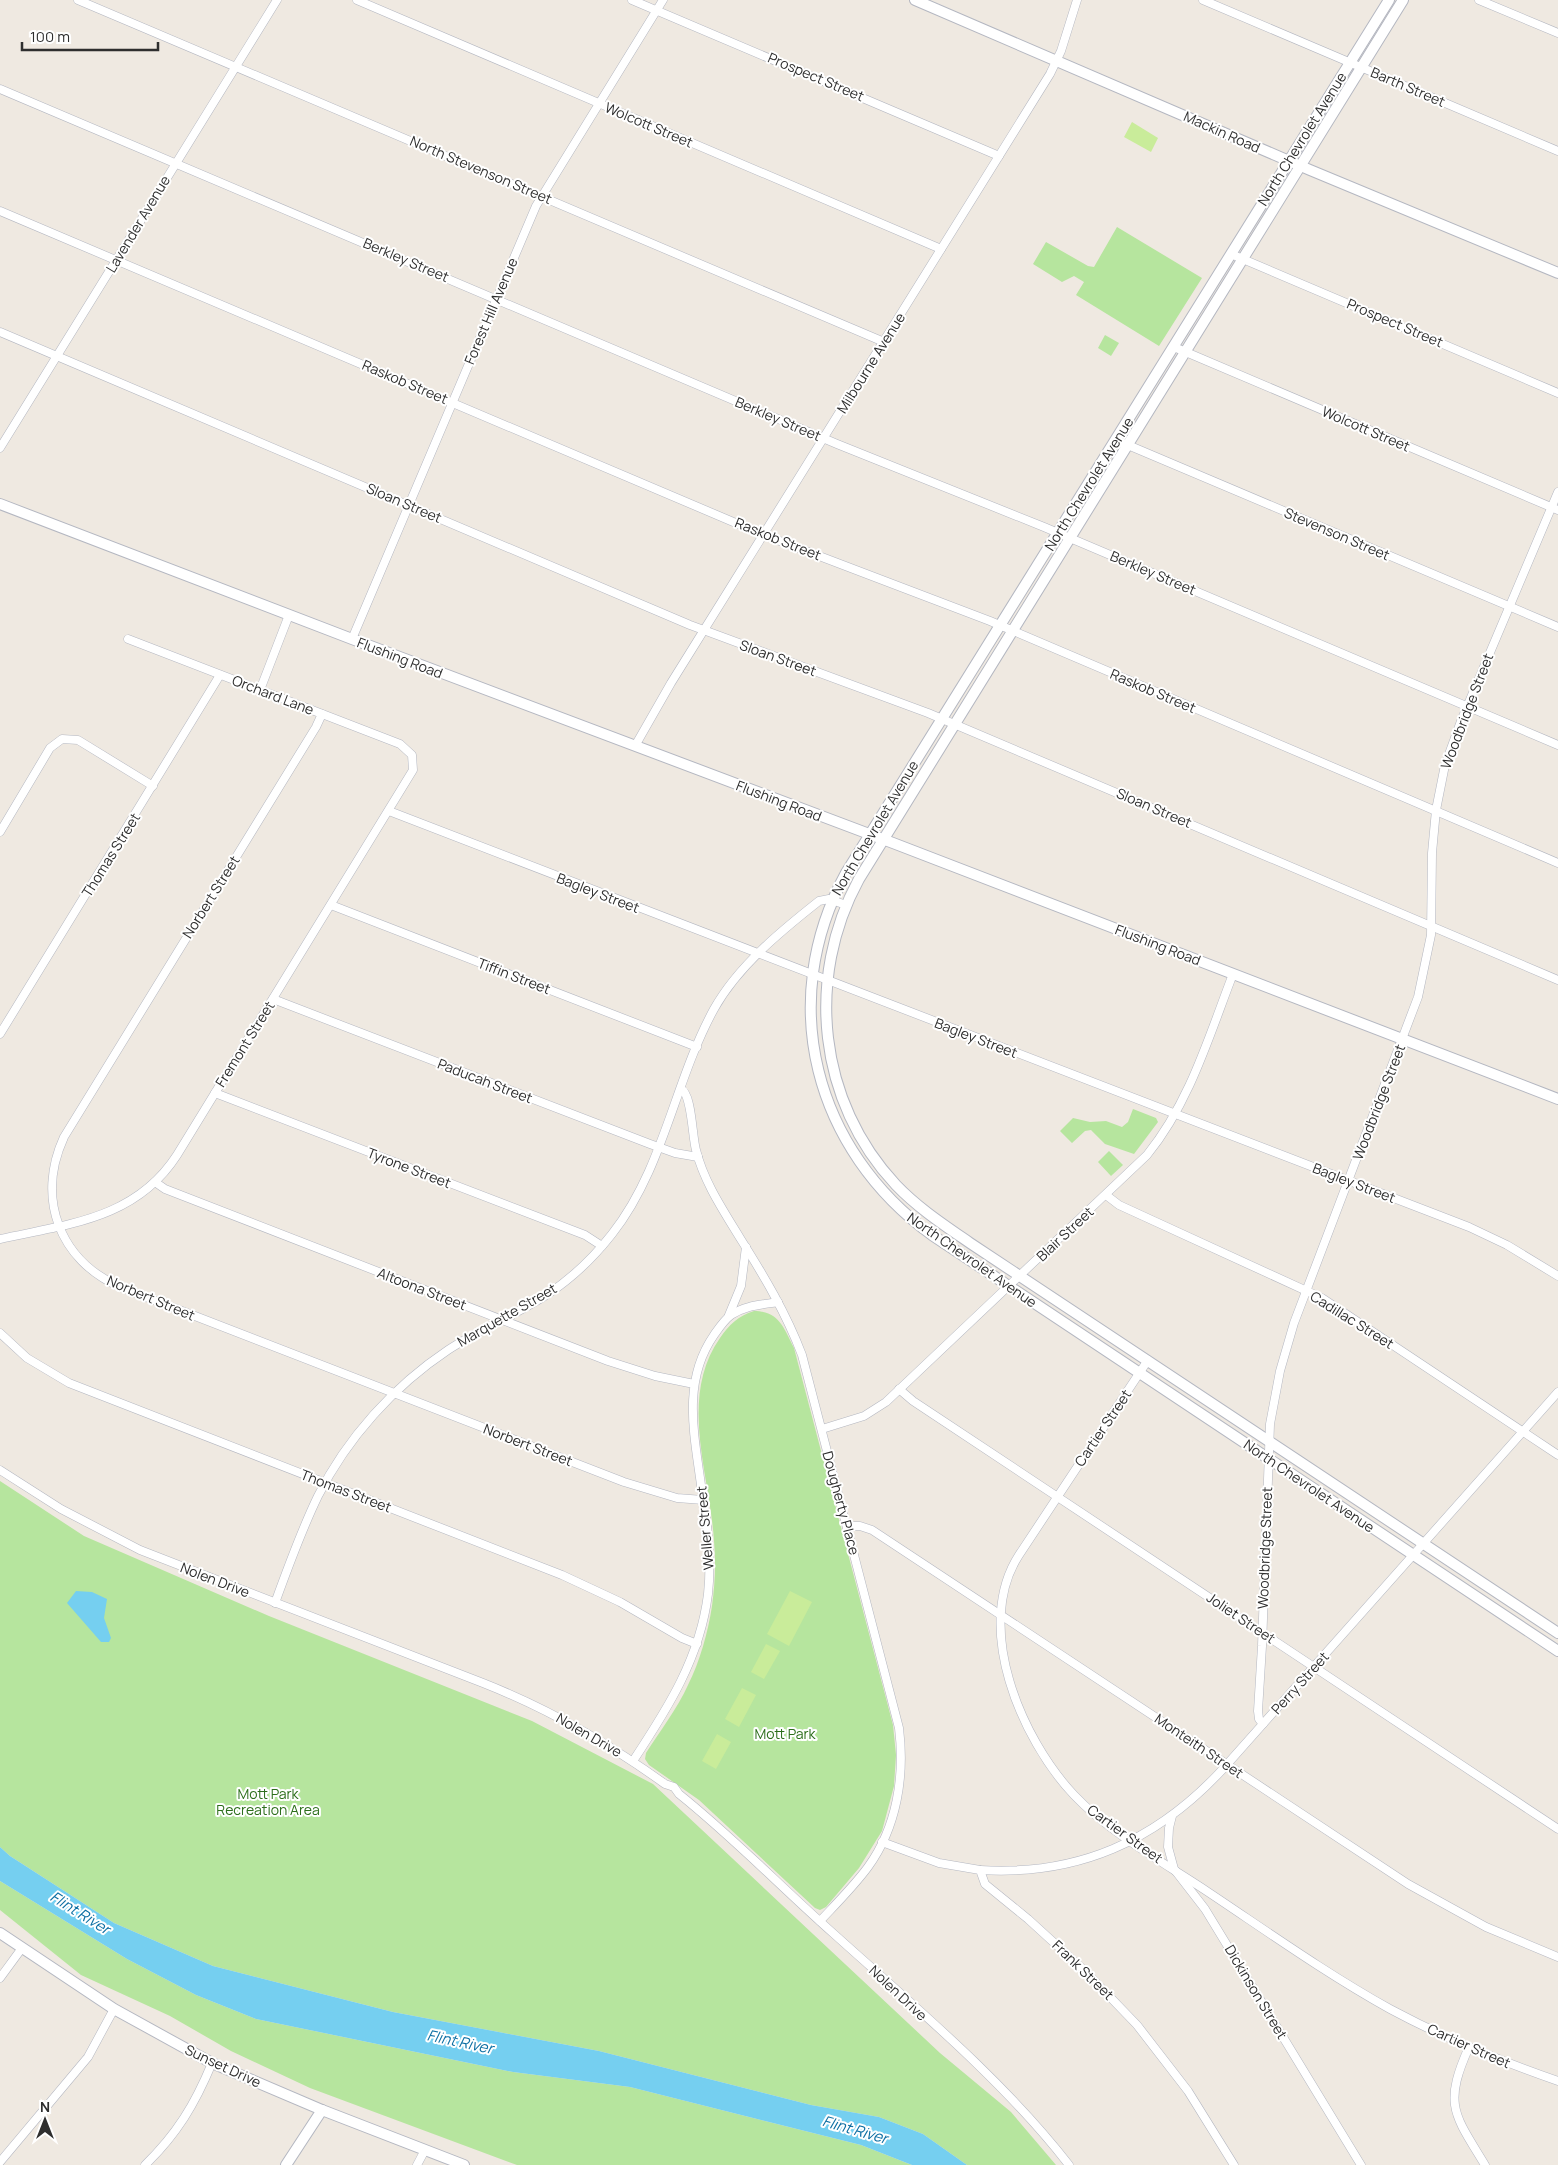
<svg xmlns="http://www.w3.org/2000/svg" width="1558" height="2165" font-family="Manrope,sans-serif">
<rect width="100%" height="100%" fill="#efe9e1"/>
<!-- green -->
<g fill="#b6e59e">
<path d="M1117,227L1202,278L1159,346L1076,295L1084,282L1074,276L1062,282L1033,264L1046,242L1088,266L1094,267Z"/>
<path d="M1105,335L1119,343L1111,356L1098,348Z"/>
<path d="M1133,1109L1156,1118L1158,1122L1134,1154L1105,1144L1091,1130L1085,1131L1072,1143L1060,1131L1073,1118L1090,1122L1106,1121L1122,1127L1128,1122Z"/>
<path d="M1109,1151L1123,1165L1111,1176L1098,1162Z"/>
<path d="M754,1311C779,1311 784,1328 794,1348L893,1725L896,1755L894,1786L882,1831L859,1868L826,1907L820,1910L815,1908L699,1800L649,1765L645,1759L646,1753C660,1731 677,1709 688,1685C700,1661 708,1632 712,1606C715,1584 716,1563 714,1541C710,1475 678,1398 720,1338C729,1325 738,1316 754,1311Z"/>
<path d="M0,1481L84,1536L269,1616L532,1721L653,1784L940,2053L1011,2112L1056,2165H967L923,2134L879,2117L811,2105L599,2051L393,2012L213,1966L114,1923L10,1856L0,1847Z"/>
<path d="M0,1881L127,1959L196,1995L256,2019L513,2072L630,2087L861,2145L912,2165H517L310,2088L231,2051L170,2016L81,1975L0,1910Z"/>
</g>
<!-- pitch -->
<g fill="#c9ec9a">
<path d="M1132,122L1158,138L1151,152L1124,137Z"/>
<path d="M790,1591L812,1602L789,1646L767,1634Z"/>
<path d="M766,1644L780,1651L764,1679L751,1672Z"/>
<path d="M742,1688L756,1695L739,1727L725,1719Z"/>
<path d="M717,1734L731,1742L716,1769L702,1761Z"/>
</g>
<!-- water -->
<g fill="#75cff0">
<path d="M76,1591L92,1592L107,1599L104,1618L111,1638L109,1642H101L67,1603Z"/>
<path d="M0,1847L10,1856L114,1923L213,1966L393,2012L599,2051L811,2105L879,2117L923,2134L967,2165H912L861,2145L630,2087L513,2072L256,2019L196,1995L127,1959L0,1881Z"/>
</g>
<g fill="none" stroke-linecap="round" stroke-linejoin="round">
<defs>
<g id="street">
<path d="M78,0L884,342"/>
<path d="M357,0L941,249"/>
<path d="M632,0L999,156"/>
<path d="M1203,0L1558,151"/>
<path d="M1479,0L1558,33"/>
<path d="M0,89L837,444L1044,527L1558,745"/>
<path d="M0,211L764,535L990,621L1558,863"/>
<path d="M1231,254L1558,393"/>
<path d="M0,332L690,625L928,713L1558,980"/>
<path d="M1174,347L1558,510"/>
<path d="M1116,440L1558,627"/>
<path d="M0,448L277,0"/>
<path d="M352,639L536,206L663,0"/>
<path d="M260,690L289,615"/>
<path d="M322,714L316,727L64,1137C36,1198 59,1260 120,1287L624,1482L677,1498L703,1500"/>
<path d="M635,746L671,683L1050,74L1061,51L1077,0"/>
<path d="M389,811L1469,1227L1507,1245L1558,1276"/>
<path d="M0,832L50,748L62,739L78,740L153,786"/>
<path d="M331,905L697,1047"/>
<path d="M273,999L650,1144L675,1153L698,1157"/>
<path d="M0,1034L220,675"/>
<path d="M681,1089C692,1094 692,1136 696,1150C704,1182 723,1210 740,1238C764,1276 786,1313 802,1355L899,1728C905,1776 897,1827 868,1867C854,1886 836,1904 820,1921"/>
<path d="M215,1093L585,1235L602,1246"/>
<path d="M155,1182L165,1189L608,1361L655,1376L694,1384"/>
<path d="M1106,1195L1119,1205L1322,1298L1558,1455"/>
<path d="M0,1239C68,1224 136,1219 177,1155L413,770L412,755L400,744L128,639"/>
<path d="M729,1315L741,1286L746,1247"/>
<path d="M0,1333L27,1358L69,1383L562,1575L620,1602L682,1638L697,1644"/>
<path d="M1148,1360L1019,1555C973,1626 1021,1739 1074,1795C1111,1834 1163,1862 1208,1892C1268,1932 1327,1974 1390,2009C1444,2038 1500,2061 1558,2081"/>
<path d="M899,1389L913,1401L1558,1829"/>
<path d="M822,1429L864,1416L886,1402L1147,1155C1190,1102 1209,1036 1233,974"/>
<path d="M0,1470L61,1509L140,1550L483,1683C549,1709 608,1743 665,1784L674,1787L679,1794C734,1838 782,1888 834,1934C914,2006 1004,2081 1069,2165"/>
<path d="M847,1526H860L872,1530L1408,1884L1486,1927L1558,1957"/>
<path d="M275,1603C288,1567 301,1531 318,1496C347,1438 394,1386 448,1350C480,1329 516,1315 548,1294C572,1278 594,1257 612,1234C664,1168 674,1082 714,1009C738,966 781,931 819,901L829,899L846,905"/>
<path d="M1263,1724L1259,1719L1258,1711L1262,1646L1270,1424L1280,1371L1294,1323L1418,997L1431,935L1432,853L1436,810L1445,765L1461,721L1558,492"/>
<path d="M633,1761C668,1708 700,1658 708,1594C712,1557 707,1521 701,1485C694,1433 682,1381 714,1335C719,1328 724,1320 731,1315C746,1305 761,1305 778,1302"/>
<path d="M1172,1816L1169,1828L1168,1847L1174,1869L1205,1909L1361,2165"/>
<path d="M882,1842L939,1863L980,1870L985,1884L1028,1919L1086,1972L1137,2025L1188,2091L1234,2165"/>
<path d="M980,1870C1078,1876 1156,1841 1222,1770L1558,1392"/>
<path d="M0,1978L22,1948"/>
<path d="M1469,2047C1443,2105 1454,2114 1485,2165"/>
<path d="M0,2162L88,2057L114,2009"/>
<path d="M145,2165C177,2134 195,2104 212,2063"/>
<path d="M417,2165L425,2150"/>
</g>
<g id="secondary">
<path d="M915,0L1310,170L1558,273"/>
<path d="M1389,0L846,873C775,1003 815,1150 932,1235L1558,1651"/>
<path d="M1403,0L859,879C805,978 818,1102 896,1185C918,1208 944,1225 970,1243L1558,1633"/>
<path d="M0,504L352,639L893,843L1558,1099"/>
<path d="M0,1933L114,2009L212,2063L322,2110L464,2165"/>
<path d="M286,2165L322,2110"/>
</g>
</defs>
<!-- street casing -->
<use href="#street" stroke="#b4b7c1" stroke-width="9"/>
<!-- secondary casing -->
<use href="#secondary" stroke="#b4b7c1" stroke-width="12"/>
<!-- street -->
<use href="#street" stroke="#fff" stroke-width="8"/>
<!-- secondary -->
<use href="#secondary" stroke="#fff" stroke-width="10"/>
</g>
<g text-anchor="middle" stroke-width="4" stroke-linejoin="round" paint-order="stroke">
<!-- street labels -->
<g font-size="14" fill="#2e2e2e" stroke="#fff">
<text transform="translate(816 77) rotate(23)" y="5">Prospect Street</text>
<text transform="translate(1408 87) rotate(23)" y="5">Barth Street</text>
<text transform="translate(649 125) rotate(23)" y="5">Wolcott Street</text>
<text transform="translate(1222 132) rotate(24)" y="5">Mackin Road</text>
<text transform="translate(1302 139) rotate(-58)" y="5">North Chevrolet Avenue</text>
<text transform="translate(481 170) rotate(23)" y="5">North Stevenson Street</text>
<text transform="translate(138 224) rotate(-59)" y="5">Lavender Avenue</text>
<text transform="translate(406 260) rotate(23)" y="5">Berkley Street</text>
<text transform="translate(491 311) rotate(-67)" y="5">Forest Hill Avenue</text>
<text transform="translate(1395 323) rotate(23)" y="5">Prospect Street</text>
<text transform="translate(871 363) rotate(-58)" y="5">Milbourne Avenue</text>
<text transform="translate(405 382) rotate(23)" y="5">Raskob Street</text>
<text transform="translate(778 419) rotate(23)" y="5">Berkley Street</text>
<text transform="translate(1366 429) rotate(23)" y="5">Wolcott Street</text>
<text transform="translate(1089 484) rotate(-58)" y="5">North Chevrolet Avenue</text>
<text transform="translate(404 503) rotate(23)" y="5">Sloan Street</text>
<text transform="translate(1337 534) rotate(23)" y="5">Stevenson Street</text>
<text transform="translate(778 539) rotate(22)" y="5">Raskob Street</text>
<text transform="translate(1153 573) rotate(23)" y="5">Berkley Street</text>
<text transform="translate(400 658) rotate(21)" y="5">Flushing Road</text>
<text transform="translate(778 658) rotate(20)" y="5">Sloan Street</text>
<text transform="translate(1153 691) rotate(23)" y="5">Raskob Street</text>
<text transform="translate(273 695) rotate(21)" y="5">Orchard Lane</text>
<text transform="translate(1467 711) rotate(-69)" y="5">Woodbridge Street</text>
<text transform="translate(779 801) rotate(21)" y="5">Flushing Road</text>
<text transform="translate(1154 808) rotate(23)" y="5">Sloan Street</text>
<text transform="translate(875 828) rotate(-59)" y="5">North Chevrolet Avenue</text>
<text transform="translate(111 855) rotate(-58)" y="5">Thomas Street</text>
<text transform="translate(598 893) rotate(21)" y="5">Bagley Street</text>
<text transform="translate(211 897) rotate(-58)" y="5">Norbert Street</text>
<text transform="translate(1158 945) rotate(21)" y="5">Flushing Road</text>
<text transform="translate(514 976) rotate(21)" y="5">Tiffin Street</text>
<text transform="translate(976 1038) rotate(21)" y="5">Bagley Street</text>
<text transform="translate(245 1044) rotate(-58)" y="5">Fremont Street</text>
<text transform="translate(485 1081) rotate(21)" y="5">Paducah Street</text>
<text transform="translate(1379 1102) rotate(-69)" y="5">Woodbridge Street</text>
<text transform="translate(409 1168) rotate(21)" y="5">Tyrone Street</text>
<text transform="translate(1354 1183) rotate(21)" y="5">Bagley Street</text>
<text transform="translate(1065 1234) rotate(-43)" y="5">Blair Street</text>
<text transform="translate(972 1260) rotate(35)" y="5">North Chevrolet Avenue</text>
<text transform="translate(422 1289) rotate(21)" y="5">Altoona Street</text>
<text transform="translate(151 1298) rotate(23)" y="5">Norbert Street</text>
<text transform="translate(507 1315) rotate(-30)" y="5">Marquette Street</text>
<text transform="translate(1352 1320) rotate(32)" y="5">Cadillac Street</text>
<text transform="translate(1103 1428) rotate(-56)" y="5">Cartier Street</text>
<text transform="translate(528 1445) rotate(21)" y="5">Norbert Street</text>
<text transform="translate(1309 1486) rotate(34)" y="5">North Chevrolet Avenue</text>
<text transform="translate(346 1491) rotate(21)" y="5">Thomas Street</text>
<text transform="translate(841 1503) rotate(75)" y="5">Dougherty Place</text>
<text transform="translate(705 1528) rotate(-95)" y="5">Weller Street</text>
<text transform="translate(1265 1548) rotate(-88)" y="5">Woodbridge Street</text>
<text transform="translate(215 1580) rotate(21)" y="5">Nolen Drive</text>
<text transform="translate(1241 1618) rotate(34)" y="5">Joliet Street</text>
<text transform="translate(1300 1683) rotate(-48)" y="5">Perry Street</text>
<text transform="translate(589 1735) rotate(30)" y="5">Nolen Drive</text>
<text transform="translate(1199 1746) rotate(34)" y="5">Monteith Street</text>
<text transform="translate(1125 1834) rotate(36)" y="5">Cartier Street</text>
<text transform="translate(1083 1970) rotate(44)" y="5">Frank Street</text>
<text transform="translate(1256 1992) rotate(59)" y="5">Dickinson Street</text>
<text transform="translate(898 1993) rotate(43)" y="5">Nolen Drive</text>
<text transform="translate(1469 2046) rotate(24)" y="5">Cartier Street</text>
<text transform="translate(223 2066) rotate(25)" y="5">Sunset Drive</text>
</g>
<!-- park labels -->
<g font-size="14" fill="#2c6e1b" stroke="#fff">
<text x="785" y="1739">Mott Park</text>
<text x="268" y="1799">Mott Park<tspan x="268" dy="16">Recreation Area</tspan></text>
</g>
<!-- water labels -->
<g font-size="15" font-style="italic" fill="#0d6fa3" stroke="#fff">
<text transform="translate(80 1913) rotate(32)" y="5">Flint River</text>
<text transform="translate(460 2042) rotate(12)" y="5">Flint River</text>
<text transform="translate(855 2130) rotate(16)" y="5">Flint River</text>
</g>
</g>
<!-- north arrow -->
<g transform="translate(45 2120)" stroke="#ffffff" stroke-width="4" paint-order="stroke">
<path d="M0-4L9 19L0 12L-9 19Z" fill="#2e2e2e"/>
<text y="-8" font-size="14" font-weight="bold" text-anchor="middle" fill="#2e2e2e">N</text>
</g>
<!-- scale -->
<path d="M22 42v8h136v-8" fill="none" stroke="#2e2e2e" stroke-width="2.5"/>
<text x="30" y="42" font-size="15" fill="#2e2e2e" stroke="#ffffff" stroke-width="4" paint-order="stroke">100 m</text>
</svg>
